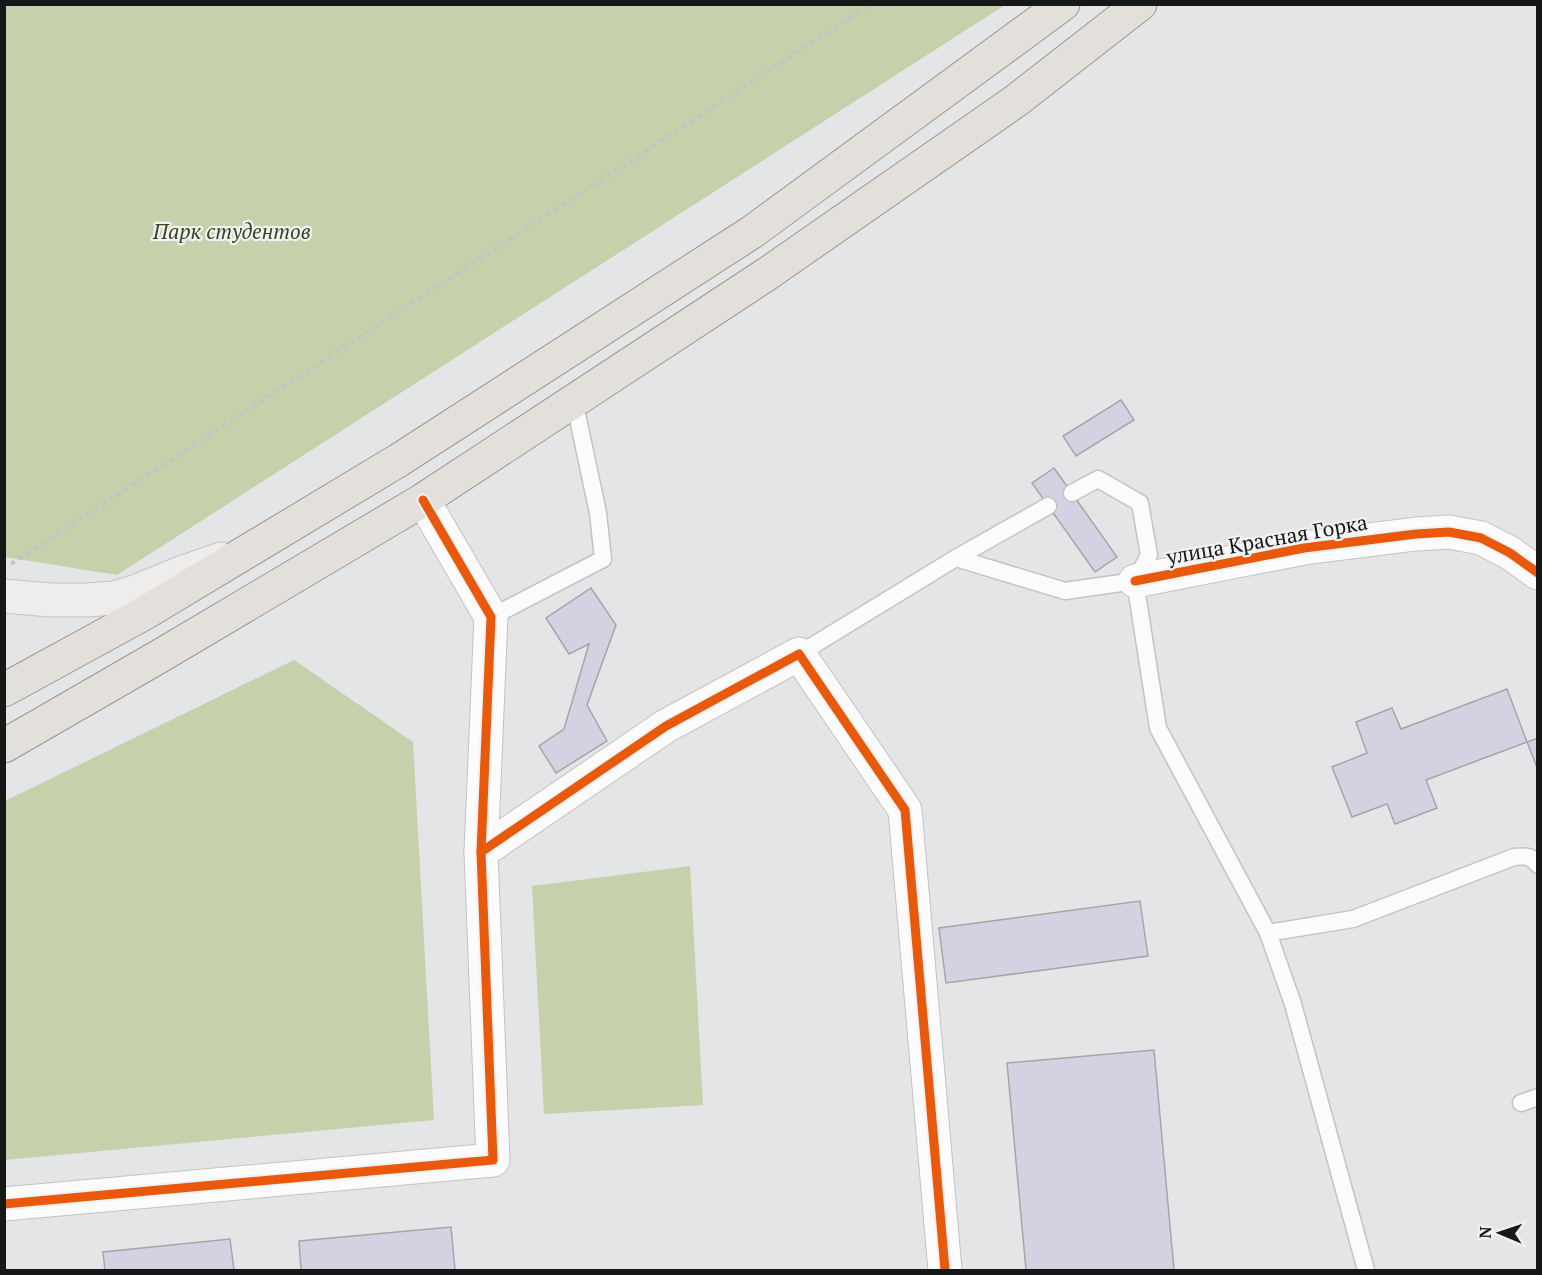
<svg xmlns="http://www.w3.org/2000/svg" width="1542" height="1275" font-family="'PT Serif',serif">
<rect width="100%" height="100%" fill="#e4e5e6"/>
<!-- green -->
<g fill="#c6d1ac">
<path d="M4,5L5,4L1005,5L117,575L5,557Z"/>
<path d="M294,660L413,742L434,1120L5,1160V801Z"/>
<path d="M690,866L703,1105L544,1114L532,886Z"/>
</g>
<!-- building -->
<g fill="#d4d1e2" stroke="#a5a6a6" stroke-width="1.5">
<path d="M1121,400L1134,420L1076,456L1063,436Z"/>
<path d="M1054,468L1117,557L1095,572L1032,483Z"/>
<path d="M591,588L616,625L587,705L607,741L556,773L539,746L564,729L589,644L569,654L546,618Z"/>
<path d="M1507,689L1527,742L1426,780L1437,808L1395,824L1387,804L1352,817L1332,767L1367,753L1356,722L1392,708L1401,729Z"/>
<path d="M1538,738V770L1527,742Z"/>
<path d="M1140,901L1148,956L946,983L939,928Z"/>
<path d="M1154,1050L1174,1270H1026L1007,1063Z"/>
<path d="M451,1227L455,1270H301L299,1241Z"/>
<path d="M230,1239L234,1270H105L103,1252Z"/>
</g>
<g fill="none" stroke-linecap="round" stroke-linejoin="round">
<defs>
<g id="lane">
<path d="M1072,493L1098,479L1140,503L1149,555L1136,580"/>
<path d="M956,558L1048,506"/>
<path d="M491,617L603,559L598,513L574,400"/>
<path d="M799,654L956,558L1065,591L1135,581L1158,728L1268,933L1293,1004L1366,1270"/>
<path d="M1268,933L1353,919L1514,857C1523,856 1532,855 1538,865"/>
<path d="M1521,1103L1538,1097"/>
</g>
<g id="street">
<path d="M1135,581L1304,548L1416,534L1449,532L1481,538L1510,553L1538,573"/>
<path d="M481,852L666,726L799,654L905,810L945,1270"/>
<path d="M4,1204L493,1160L481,852L491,617L423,500"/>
</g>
<path id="secondary" d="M4,596L50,600H87L114,598L137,591L181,573L221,559"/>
<g id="primary">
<path d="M4,690L143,614L399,460L752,232L1063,4"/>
<path d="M4,746L160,656L423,500L767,274L1017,100L1140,4"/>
</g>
</defs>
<!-- lane casing -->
<use href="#lane" stroke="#c2c3c4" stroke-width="19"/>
<!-- street casing -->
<use href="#street" stroke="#c2c3c4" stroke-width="35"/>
<!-- secondary casing -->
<use href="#secondary" stroke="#c2c3c4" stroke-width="35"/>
<!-- primary casing -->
<use href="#primary" stroke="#9c968e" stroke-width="35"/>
<!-- path -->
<path stroke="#c4c4c4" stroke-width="4" stroke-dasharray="4.5 4.5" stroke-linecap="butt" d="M11,564L871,4"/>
<!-- lane -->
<use href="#lane" stroke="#fbfbfb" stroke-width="16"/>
<!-- street -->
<use href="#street" stroke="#fbfbfb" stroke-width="33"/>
<!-- secondary -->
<use href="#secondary" stroke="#eeedeb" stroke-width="33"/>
<!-- primary -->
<use href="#primary" stroke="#e3dfdb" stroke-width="33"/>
<defs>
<g id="cycleway">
<path d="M1135,581L1304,548L1416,534L1449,532L1481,538L1510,553L1538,573"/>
<path d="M481,852L666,726L799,654L905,810L945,1270"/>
<path d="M4,1204L493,1160L481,852L491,617L423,500"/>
</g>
</defs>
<!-- cycleway casing -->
<use href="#cycleway" stroke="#f1f2f4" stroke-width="13"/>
<!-- cycleway -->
<use href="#cycleway" stroke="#e8590c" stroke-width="9"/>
</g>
<g text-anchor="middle" stroke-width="4.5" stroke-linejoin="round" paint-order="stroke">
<!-- park labels -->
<g font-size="21" font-style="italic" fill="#3a441d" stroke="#f1f2f4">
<text x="232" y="239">Парк студентов</text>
</g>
<!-- street labels -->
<g font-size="21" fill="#161717" stroke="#f1f2f4">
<text transform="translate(1267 540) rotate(-10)" y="7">улица Красная Горка</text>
</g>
</g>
<!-- border -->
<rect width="1542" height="1275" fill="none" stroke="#161717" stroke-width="12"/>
<!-- north arrow -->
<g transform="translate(1500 1233) rotate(272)" stroke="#f1f2f4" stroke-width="4.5" paint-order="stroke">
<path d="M0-4.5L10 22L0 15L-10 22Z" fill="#161717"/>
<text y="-9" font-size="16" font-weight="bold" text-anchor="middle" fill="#161717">N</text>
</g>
</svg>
